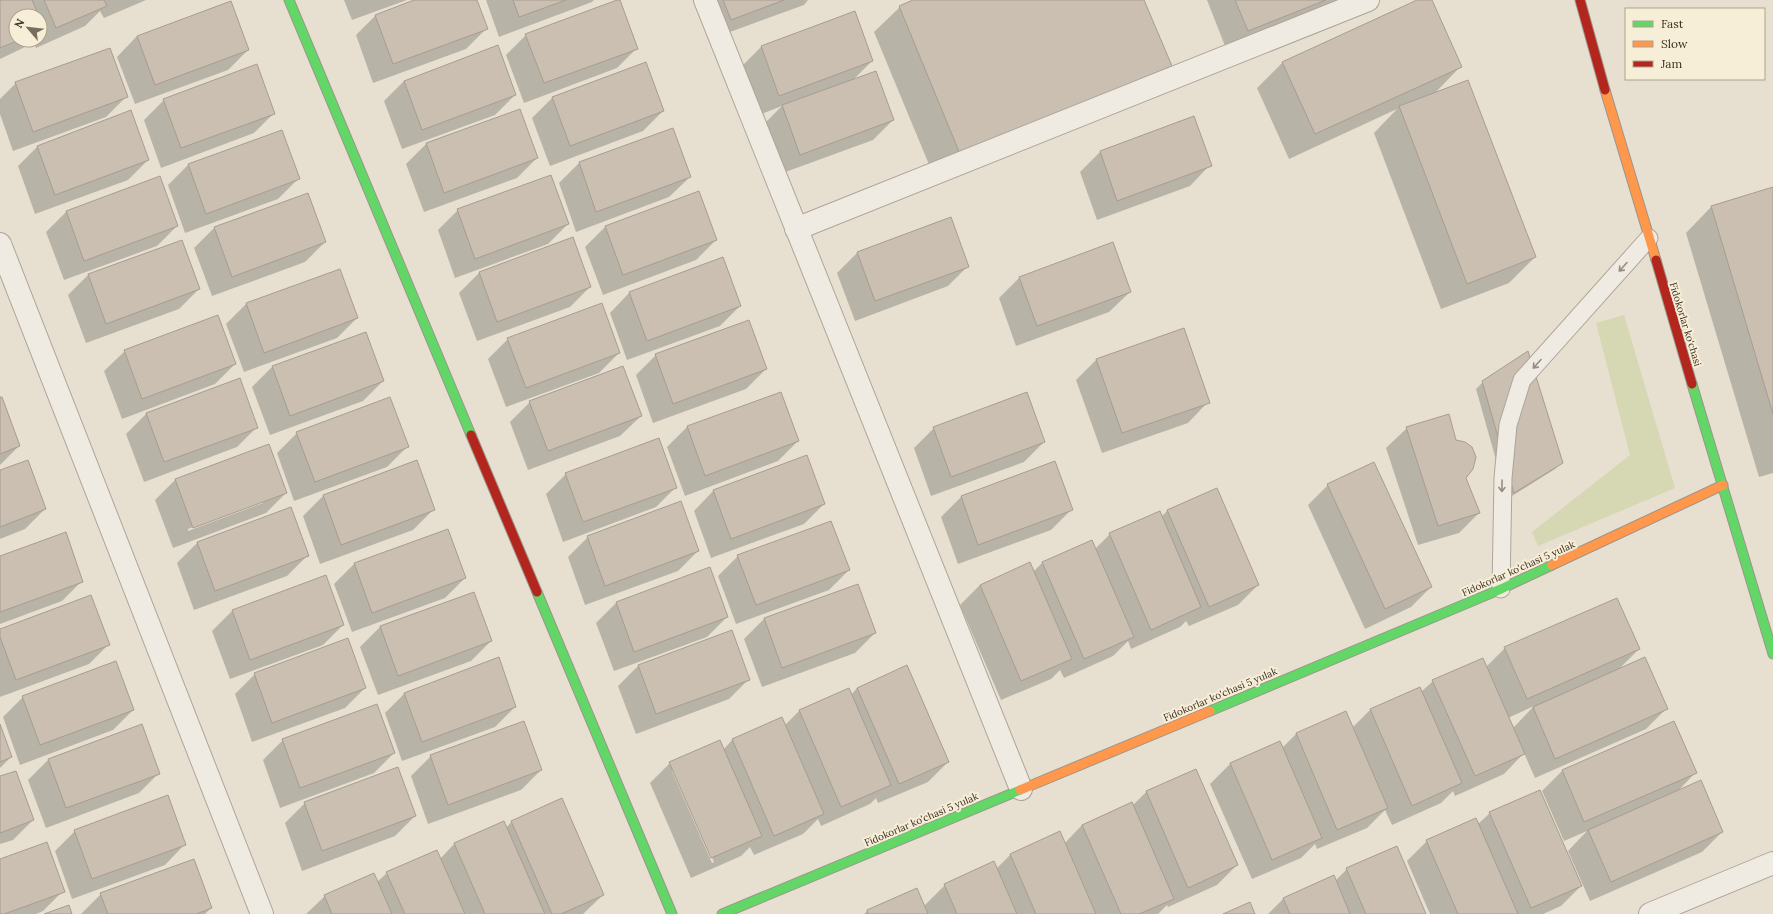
<svg xmlns="http://www.w3.org/2000/svg" width="1773" height="914" font-family="Lora,serif">
<rect width="100%" height="100%" fill="#e7e0d1"/>
<!-- green -->
<path fill="#d6d7b3" d="M1624,315L1675,488L1538,546L1532,532L1630,455L1596,323Z"/>
<!-- shadow -->
<g fill="#0003" fill-rule="evenodd">
<path d="M0,0H146L104,18L100,11L85,26L36,48L33,40H40V16H16V40H32L23,48L0,59Z"/>
<path d="M344,0H407L352,20Z"/>
<path d="M417,0H476L486,29L466,49L373,83L356,35L376,15Z"/>
<path d="M486,0H594L592,2L499,37Z"/>
<path d="M696,0H808L804,5L711,39Z"/>
<path d="M916,0H1143L1170,66L1145,91L935,179L874,32L900,7Z"/>
<path d="M1207,0H1354L1227,51Z"/>
<path d="M1419,0H1431L1461,66L1433,95L1535,257L1509,283L1441,309L1374,133L1397,109L1289,159L1257,88L1283,62Z"/>
<path d="M526,35L637,48L617,68L524,103L506,55Z"/>
<path d="M137,36L248,50L228,70L135,104L117,57Z"/>
<path d="M761,47L872,61L852,81L893,120L873,140L780,174L762,126L782,106L759,115L741,67Z"/>
<path d="M404,81L515,95L495,115L402,149L384,101Z"/>
<path d="M16,83L126,97L106,117L13,151L0,114V99Z"/>
<path d="M552,98L663,111L643,131L550,166L532,118Z"/>
<path d="M164,100L274,113L254,133L161,168L144,120Z"/>
<path d="M519,110L537,158L517,178L424,212L406,164L426,144Z"/>
<path d="M1193,118L1210,165L1190,186L1097,220L1080,172L1100,152Z"/>
<path d="M672,129L690,177L669,197L576,232L559,183L579,163Z"/>
<path d="M281,131L298,179L278,199L185,233L168,185L188,165Z"/>
<path d="M38,146L148,160L128,180L35,214L18,166Z"/>
<path d="M1773,188V473L1759,477L1686,233L1711,207Z"/>
<path d="M307,194L325,242L305,262L212,296L194,248L214,228Z"/>
<path d="M458,210L568,224L548,244L455,278L438,230Z"/>
<path d="M66,212L177,226L157,246L64,280L46,232Z"/>
<path d="M605,227L716,240L696,260L603,295L585,247Z"/>
<path d="M572,239L590,287L570,307L477,341L459,293L479,273Z"/>
<path d="M1112,243L1130,292L1109,312L1016,346L999,298L1019,278Z"/>
<path d="M857,253L968,266L948,286L855,321L837,273Z"/>
<path d="M88,275L199,289L179,309L86,343L68,295Z"/>
<path d="M630,292L740,306L720,326L627,360L610,313Z"/>
<path d="M246,304L357,318L337,338L244,372L226,324Z"/>
<path d="M1183,329L1208,402L1188,423L1102,453L1076,380L1096,360Z"/>
<path d="M365,333L383,381L363,401L270,435L252,387L272,367Z"/>
<path d="M508,339L619,353L599,373L506,407L488,359Z"/>
<path d="M125,351L235,364L215,384L122,419L104,371Z"/>
<path d="M656,355L766,369L746,389L653,423L636,375Z"/>
<path d="M239,379L257,427L237,447L144,482L126,434L146,414Z"/>
<path d="M1483,382L1562,462L1555,469L1507,499L1476,389Z"/>
<path d="M780,393L798,441L778,461L685,496L667,447L687,427Z"/>
<path d="M0,399L19,446L0,465Z"/>
<path d="M530,402L641,416L620,436L528,470L510,422Z"/>
<path d="M934,428L1044,442L1024,462L931,496L914,448Z"/>
<path d="M1407,428L1465,478L1479,513L1459,533L1418,545L1386,448Z"/>
<path d="M297,433L407,447L387,467L294,501L277,453Z"/>
<path d="M268,445L286,493L266,513L173,548L155,500L175,480ZM263,501V503L188,531V529Z"/>
<path d="M416,462L433,510L413,530L320,564L303,516L323,496Z"/>
<path d="M1054,462L1071,510L1051,530L958,564L941,517L961,497Z"/>
<path d="M0,471L45,509L25,529L0,539Z"/>
<path d="M566,474L676,487L656,507L563,542L546,494Z"/>
<path d="M1328,485L1431,587L1411,607L1365,629L1308,505Z"/>
<path d="M714,490L824,504L804,524L711,558L694,511Z"/>
<path d="M290,508L307,556L287,576L194,610L177,563L197,543Z"/>
<path d="M1167,511L1258,585L1238,605L1189,626L1186,621L1180,627L1131,649L1128,641L1113,656L1064,678L1060,670L1051,679L1001,700L960,605L980,585L1033,572L1042,563L1091,541L1095,549L1110,534L1161,517Z"/>
<path d="M447,530L465,578L445,598L352,632L334,584L354,564Z"/>
<path d="M588,537L698,551L678,571L585,605L568,557Z"/>
<path d="M738,556L849,570L829,590L736,624L718,576Z"/>
<path d="M0,557L82,581L62,601L0,624Z"/>
<path d="M857,585L875,633L855,653L762,687L744,639L764,619Z"/>
<path d="M473,593L491,641L471,661L378,695L360,647L380,627Z"/>
<path d="M616,603L727,617L707,637L614,671L596,623Z"/>
<path d="M232,611L343,625L323,645L230,679L212,631Z"/>
<path d="M0,630L109,644L89,664L0,697Z"/>
<path d="M1505,648L1639,649L1618,670L1666,709L1646,729L1535,778L1524,753L1504,774L1455,796L1453,791L1441,803L1392,825L1385,810L1367,828L1317,849L1315,844L1301,858L1252,879L1210,784L1230,764L1280,743L1282,748L1296,734L1345,713L1352,728L1370,710L1419,688L1421,692L1433,681L1486,667ZM1534,706L1513,728L1508,718Z"/>
<path d="M638,666L749,679L729,699L636,734L618,686Z"/>
<path d="M255,674L365,688L345,708L252,742L235,694Z"/>
<path d="M857,688L948,762L928,782L878,803L876,798L870,804L821,826L818,819L803,834L754,855L750,847L741,856L691,878L650,783L670,763L723,750L732,740L781,718L784,726L799,711L851,695ZM672,771H674L714,862L712,863Z"/>
<path d="M405,693L515,707L495,727L402,761L385,713Z"/>
<path d="M23,697L133,710L113,730L20,765L3,717Z"/>
<path d="M1674,722L1696,772L1677,792L1722,832L1702,852L1590,901L1568,851L1587,831L1564,841L1542,791L1562,771Z"/>
<path d="M0,727L11,757L0,768Z"/>
<path d="M283,740L394,753L374,773L280,808L263,760Z"/>
<path d="M431,756L541,770L521,790L428,824L411,776Z"/>
<path d="M48,760L159,773L139,793L46,828L28,780Z"/>
<path d="M1195,770L1237,865L1217,885L1168,907L1167,905L1158,914H864L867,911L916,889L924,906L945,885L996,869L1010,855L1064,844L1082,825L1132,806L1146,792Z"/>
<path d="M0,778L33,820L13,840L0,844Z"/>
<path d="M305,803L415,816L395,836L302,871L285,823Z"/>
<path d="M1490,813L1581,886L1561,906L1543,914H1430L1407,861L1427,841L1478,824Z"/>
<path d="M512,821L603,895L583,914H306L325,896L377,882L387,873L440,859L454,844L504,822L506,828Z"/>
<path d="M75,831L185,844L165,865L72,899L55,851Z"/>
<path d="M0,861L63,891L43,911L36,914H0Z"/>
<path d="M1347,869L1425,914H1268L1284,898L1335,881Z"/>
<path d="M101,894L211,908L205,914H81Z"/>
</g>
<!-- building -->
<g fill="#cbbfb2" stroke="#a89c90">
<path d="M0,0H32L39,16H16V40H19L0,48Z"/>
<path d="M44,0H104L107,6L56,28Z"/>
<path d="M414,0H477L488,29L393,64L375,15Z"/>
<path d="M513,0H566L519,17Z"/>
<path d="M617,0H620L638,49L544,83L525,34Z"/>
<path d="M723,0H784L731,20Z"/>
<path d="M913,0H1144L1172,66L960,154L899,6Z"/>
<path d="M1235,0H1326L1248,31Z"/>
<path d="M1417,0H1432L1462,67L1315,134L1282,62Z"/>
<path d="M231,1L249,50L155,85L137,36Z"/>
<path d="M855,11L873,61L779,96L761,46Z"/>
<path d="M40,18L45,28L40,31Z"/>
<path d="M498,45L516,95L422,130L404,81Z"/>
<path d="M110,48L128,97L33,132L15,82Z"/>
<path d="M646,62L664,111L570,146L552,97Z"/>
<path d="M257,64L275,114L181,148L163,99Z"/>
<path d="M876,71L894,120L800,155L782,105Z"/>
<path d="M1468,80L1536,257L1467,284L1399,106Z"/>
<path d="M520,109L538,158L444,193L426,143Z"/>
<path d="M131,110L149,160L55,195L37,146Z"/>
<path d="M1194,116L1212,166L1117,201L1100,151Z"/>
<path d="M673,128L691,177L596,212L579,162Z"/>
<path d="M282,130L300,179L206,214L188,164Z"/>
<path d="M551,175L569,224L475,259L457,209Z"/>
<path d="M160,176L178,226L84,261L66,211Z"/>
<path d="M1773,187V414L1711,206Z"/>
<path d="M699,191L717,240L623,275L605,226Z"/>
<path d="M308,193L326,242L232,277L214,227Z"/>
<path d="M951,217L969,267L875,301L857,252Z"/>
<path d="M573,237L591,287L497,322L479,272Z"/>
<path d="M182,240L200,289L106,324L88,274Z"/>
<path d="M1113,242L1131,292L1037,326L1019,277Z"/>
<path d="M723,257L741,306L647,341L629,292Z"/>
<path d="M340,269L358,318L264,353L246,303Z"/>
<path d="M602,303L620,353L526,388L507,338Z"/>
<path d="M218,315L236,364L142,399L124,350Z"/>
<path d="M749,320L767,369L673,404L655,354Z"/>
<path d="M1184,328L1210,403L1122,433L1096,359Z"/>
<path d="M366,332L384,381L290,416L272,366Z"/>
<path d="M1528,351L1563,463L1514,493L1482,381Z"/>
<path d="M623,366L642,416L548,451L529,401Z"/>
<path d="M240,378L258,428L164,462L146,413Z"/>
<path d="M781,392L799,441L705,476L687,426Z"/>
<path d="M1027,392L1045,442L951,477L933,427Z"/>
<path d="M0,397H2L20,446L0,454Z"/>
<path d="M390,397L409,447L315,482L296,432Z"/>
<path d="M1449,414L1456,440L1465,442L1472,447L1476,457L1473,469L1466,478L1480,513L1438,526L1406,427Z"/>
<path d="M659,438L677,488L583,522L565,473Z"/>
<path d="M269,444L287,493L193,528L175,479Z"/>
<path d="M807,455L825,504L731,539L713,490Z"/>
<path d="M28,460L46,509L0,527V470Z"/>
<path d="M417,460L435,510L341,545L323,495Z"/>
<path d="M1055,461L1073,510L978,545L961,496Z"/>
<path d="M1374,462L1432,587L1385,609L1327,484Z"/>
<path d="M1217,488L1259,585L1209,607L1167,510Z"/>
<path d="M681,501L699,551L605,586L587,536Z"/>
<path d="M291,507L309,556L215,591L197,542Z"/>
<path d="M1160,511L1201,607L1151,630L1109,533Z"/>
<path d="M831,521L850,570L756,605L737,555Z"/>
<path d="M448,529L466,578L372,613L354,563Z"/>
<path d="M66,532L83,582L0,612V556Z"/>
<path d="M1092,540L1134,637L1084,659L1042,562Z"/>
<path d="M1030,562L1072,659L1021,681L980,585Z"/>
<path d="M710,567L728,617L634,652L616,602Z"/>
<path d="M326,575L344,625L250,660L232,610Z"/>
<path d="M858,584L876,633L782,668L764,618Z"/>
<path d="M474,592L492,641L398,676L380,626Z"/>
<path d="M91,595L110,645L16,680L0,637V629Z"/>
<path d="M1617,598L1640,649L1527,699L1504,647Z"/>
<path d="M732,630L750,680L656,714L638,665Z"/>
<path d="M348,638L366,688L272,723L254,673Z"/>
<path d="M499,657L516,707L422,742L404,693Z"/>
<path d="M1645,657L1668,709L1555,759L1533,707Z"/>
<path d="M1483,658L1525,754L1475,776L1432,680Z"/>
<path d="M116,661L134,710L40,745L22,696Z"/>
<path d="M907,665L949,762L899,784L857,688Z"/>
<path d="M1420,687L1462,783L1412,806L1370,709Z"/>
<path d="M849,688L891,785L841,807L799,710Z"/>
<path d="M377,704L395,753L300,788L282,739Z"/>
<path d="M1346,711L1388,808L1337,830L1296,733Z"/>
<path d="M782,717L824,814L774,836L732,739Z"/>
<path d="M524,721L542,770L448,805L430,755Z"/>
<path d="M1674,721L1697,773L1584,822L1562,770Z"/>
<path d="M0,724L12,757L0,762Z"/>
<path d="M142,724L160,774L66,808L48,759Z"/>
<path d="M720,740L762,836L711,858L669,762Z"/>
<path d="M1280,741L1322,838L1272,860L1230,763Z"/>
<path d="M398,767L416,816L322,851L304,802Z"/>
<path d="M1196,769L1238,865L1188,888L1146,791Z"/>
<path d="M16,771L34,820L0,833V776Z"/>
<path d="M1701,780L1723,832L1611,882L1588,830Z"/>
<path d="M1540,790L1582,886L1531,908L1489,812Z"/>
<path d="M168,795L186,845L92,879L74,830Z"/>
<path d="M562,798L604,895L561,914H552L511,821Z"/>
<path d="M1132,802L1174,899L1139,914H1121L1082,825Z"/>
<path d="M1476,818L1518,914H1458L1426,840Z"/>
<path d="M504,821L545,914H485L454,843Z"/>
<path d="M1060,831L1096,914H1036L1010,854Z"/>
<path d="M47,842L65,892L4,914H0V859Z"/>
<path d="M1397,846L1426,914H1366L1346,868Z"/>
<path d="M437,850L465,914H405L386,872Z"/>
<path d="M194,859L212,908L196,914H108L100,893Z"/>
<path d="M994,861L1017,914H957L944,884Z"/>
<path d="M374,873L392,914H332L324,895Z"/>
<path d="M1334,875L1350,914H1290L1283,898Z"/>
<path d="M917,888L928,914H868L867,910Z"/>
<path d="M1250,902L1255,914H1223Z"/>
<path d="M69,905L72,914H44Z"/>
</g>
<g fill="none" stroke-linecap="round" stroke-linejoin="round">
<defs>
<path id="lane" d="M1501,589L1503,478L1508,425L1522,380L1649,238"/>
<g id="street">
<path d="M705,0L1021,789"/>
<path d="M796,229L1368,0"/>
<path d="M0,244L262,914"/>
<path d="M1650,914L1773,863"/>
</g>
<g id="fast">
<path d="M289,0L471,435"/>
<path d="M1692,384L1773,654"/>
<path d="M537,592L672,914"/>
<path d="M1210,711L1501,589L1552,565"/>
<path d="M722,914L1020,790"/>
</g>
<g id="slow">
<path d="M1605,90L1656,260"/>
<path d="M1552,565L1723,485"/>
<path d="M1020,790L1210,711"/>
</g>
<g id="jam">
<path d="M1580,0L1605,90"/>
<path d="M1656,260L1692,384"/>
<path d="M471,435L537,592"/>
</g>
</defs>
<!-- lane casing -->
<use href="#lane" stroke="#ada599" stroke-width="19"/>
<!-- street casing -->
<use href="#street" stroke="#ada599" stroke-width="24"/>
<!-- fast casing -->
<use href="#fast" stroke="#9c958a" stroke-width="11"/>
<!-- slow casing -->
<use href="#slow" stroke="#9c958a" stroke-width="11"/>
<!-- jam casing -->
<use href="#jam" stroke="#9c958a" stroke-width="11"/>
<!-- lane -->
<use href="#lane" stroke="#efebe3" stroke-width="17"/>
<!-- street -->
<use href="#street" stroke="#efebe3" stroke-width="22"/>
<!-- fast -->
<use href="#fast" stroke="#63d668" stroke-width="9"/>
<!-- slow -->
<use href="#slow" stroke="#ff974d" stroke-width="9"/>
<!-- jam -->
<use href="#jam" stroke="#b3261e" stroke-width="9"/>
</g>
<!-- one-way arrows -->
<defs><path id="oneway-shaft" d="M-6 0H5M1.5-3L5.5 0L1.5 3" fill="none" stroke-width="1.6" stroke-linecap="round" stroke-linejoin="round"/></defs>
<g stroke="#968c82">
<use href="#oneway-shaft" transform="translate(1623 267) rotate(132)"/>
<use href="#oneway-shaft" transform="translate(1537 364) rotate(132)"/>
<use href="#oneway-shaft" transform="translate(1502 486) rotate(91)"/>
</g>
<g text-anchor="middle" stroke-width="4" stroke-linejoin="round" paint-order="stroke">
<!-- street labels -->
<g font-size="10" fill="#3d2e20" stroke="#f7eed8">
<text transform="translate(1686 324) rotate(73)" y="4">Fidokorlar ko'chasi</text>
<text transform="translate(1518 568) rotate(-24)" y="4">Fidokorlar ko'chasi 5 yulak</text>
<text transform="translate(1220 694) rotate(-23)" y="4">Fidokorlar ko'chasi 5 yulak</text>
<text transform="translate(921 819) rotate(-23)" y="4">Fidokorlar ko'chasi 5 yulak</text>
</g>
</g>
<!-- legend -->
<rect x="1625" y="8" width="140" height="72" fill="#f7eed8" stroke="#ada18e"/>
<rect x="1633" y="21" width="20" height="6" fill="#63d668" stroke="#ada18e"/>
<text x="1661" y="28" font-size="12" fill="#3d2e20">Fast</text>
<rect x="1633" y="41" width="20" height="6" fill="#ff974d" stroke="#ada18e"/>
<text x="1661" y="48" font-size="12" fill="#3d2e20">Slow</text>
<rect x="1633" y="61" width="20" height="6" fill="#b3261e" stroke="#ada18e"/>
<text x="1661" y="68" font-size="12" fill="#3d2e20">Jam</text>
<!-- north arrow -->
<g transform="translate(28 28) rotate(298)"><circle r="19" fill="#f7eed8" stroke="#ada18e"/>
<path d="M0-3L7 15L0 10L-7 15Z" fill="#786c5e"/>
<text y="-6" font-size="11" font-weight="bold" text-anchor="middle" fill="#3d2e20">N</text>
</g>
</svg>
